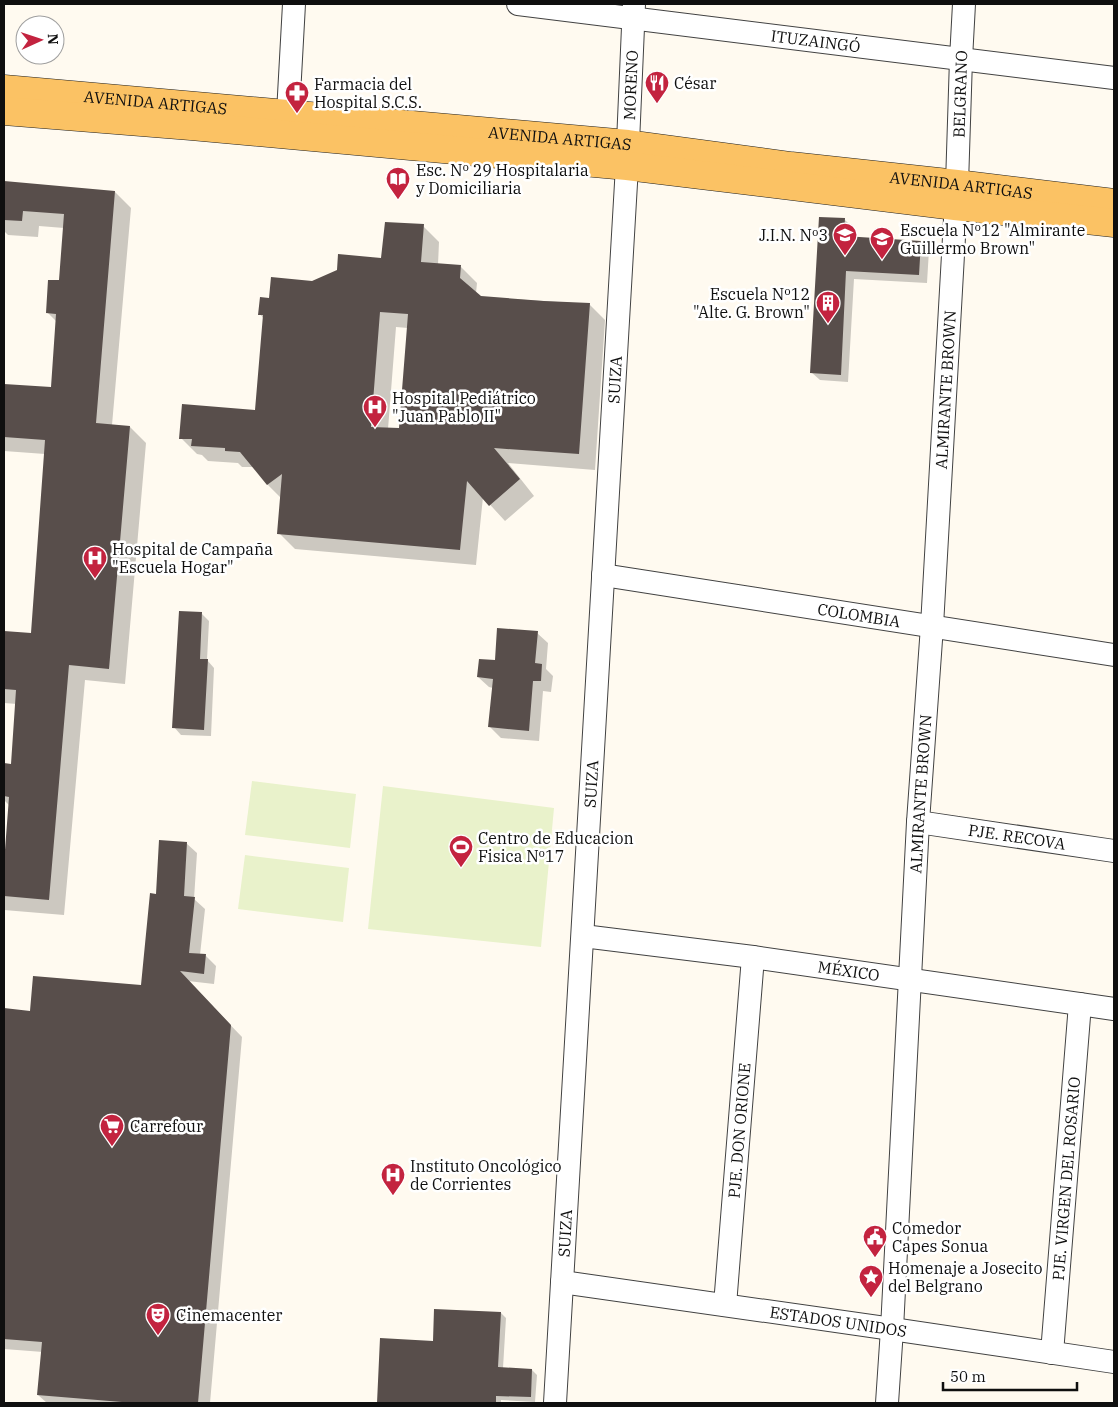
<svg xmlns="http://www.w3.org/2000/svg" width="1118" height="1407" font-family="'IBM Plex Serif',serif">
<rect width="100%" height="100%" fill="#fffaf0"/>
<!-- pitch -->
<g fill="#e9f2cb">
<path d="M252,781L356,794L350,848L245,835Z"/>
<path d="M383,786L554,808L541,947L368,929Z"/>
<path d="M245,855L349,868L343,922L238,909Z"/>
</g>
<!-- shadow -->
<g fill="#0003" fill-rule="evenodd">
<path d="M4,182L115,192L131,208L112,425L130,427L146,443L125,684L85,680L64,915L4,910V864L6,865L10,806L4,800V764L12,765L17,704L4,703V632L32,634L45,454L4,451V385L53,389L57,322L47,312L61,282L64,228L39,226L38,237L8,235L4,231Z"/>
<path d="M844,219L852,227V238L921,242L929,250L927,283L854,279L848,382L820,380L811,372Z"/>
<path d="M423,226L439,242L438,265L461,267L477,283L476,293L481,297L589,304L605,320L595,470L508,463L534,496L505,521L483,497L476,565L295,549L279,533L281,498L268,485L254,467H242L238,463L208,461L202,455L197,454L181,438L256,411L264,319L260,314L271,300L313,282L382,260ZM396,327L408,328L400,430L388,429Z"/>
<path d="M202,614L209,621L207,660L214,668L211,736L181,735L174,727Z"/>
<path d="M537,633L548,643L546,669L553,676L551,692L543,691L539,741L501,738L490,727L493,688L489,687L478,677L496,661Z"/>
<path d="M186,843L197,853L194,899L205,909L200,955L206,956L216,966L214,984L188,981L242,1037L210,1403H47L38,1395L43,1352L4,1349V1010L32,1012L142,986L157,895Z"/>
<path d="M501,1313L506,1318L503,1368L532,1370L537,1375L535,1402L501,1400V1403H378L381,1340L434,1342Z"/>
</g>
<!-- building -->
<g fill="#584e4b" fill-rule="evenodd">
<path d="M4,181L115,191L96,423L130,426L109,669L69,665L49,900L4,896V863L9,797L4,796V763L11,764L16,690L4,689V631L31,633L45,440L4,437V384L51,387L56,314L46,313L48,280H59L64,214L23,211L22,221L4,220Z"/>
<path d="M819,217L845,218L844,236L921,241L919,275L846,271L841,375L810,373Z"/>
<path d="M385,222L424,224L421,262L461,265L460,278L481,296L544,301L590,303L579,454L494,448L520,479L489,506L467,481L460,550L277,534L282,474L267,485L240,452L225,451V448L191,446L192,439H179L182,404L255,410L263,315H258L260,297L269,298L271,277L312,281L337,270L338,254L381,258ZM380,312L408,314L399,428L371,427Z"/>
<path d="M179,611L202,612L200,659H208L204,730L172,728Z"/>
<path d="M497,628L538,631L535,663L542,664L541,681H533L529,731L488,727L493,679L477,677L479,659L495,660Z"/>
<path d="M159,840L187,842L184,896L195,897L189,953L206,954L204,974L180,971L231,1025L198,1403H134L37,1395L42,1342L4,1339V1008L30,1011L33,976L141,985L150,893L156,894Z"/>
<path d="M434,1309L501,1312L498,1367L532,1369L531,1397L496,1396V1403H377L380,1338L433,1341Z"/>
</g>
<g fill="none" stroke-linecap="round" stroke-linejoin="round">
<defs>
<g id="minor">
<path id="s1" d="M518,4L1114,78"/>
<path d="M288,113L294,4"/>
<path id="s2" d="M603,575L1114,655"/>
<path id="s3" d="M918,822L1114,851"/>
<path id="s4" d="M583,936L753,957L1114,1009"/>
<path id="s5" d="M562,1282L892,1329L1114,1362"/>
<path id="s6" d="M725,1305L753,957"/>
<path id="s7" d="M1052,1353L1080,1004"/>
<path id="s8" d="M555,1403L627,166L634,4"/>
<path id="s9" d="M887,1403L892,1329L918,822L932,626L957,184L961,59L964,4"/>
</g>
<g id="major">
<path id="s10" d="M4,89L628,144L791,166L957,184L1114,203"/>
<path d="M4,111L191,126L627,166L955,206L1114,223"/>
</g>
</defs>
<!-- minor casing -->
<use href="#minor" stroke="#424242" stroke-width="24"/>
<!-- major casing -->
<use href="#major" stroke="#202020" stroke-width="29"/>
<!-- minor -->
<use href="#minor" stroke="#fff" stroke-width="22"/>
<!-- major -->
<use href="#major" stroke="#fbc264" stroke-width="28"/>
</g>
<!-- icons -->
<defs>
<symbol id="restaurant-pin" viewBox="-11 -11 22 30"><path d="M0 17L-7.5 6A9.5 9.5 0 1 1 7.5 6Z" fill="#c3233f" stroke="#fff"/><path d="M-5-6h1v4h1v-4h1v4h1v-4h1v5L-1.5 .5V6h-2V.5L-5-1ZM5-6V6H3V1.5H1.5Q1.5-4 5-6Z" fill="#fff"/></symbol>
<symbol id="pharmacy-pin" viewBox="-11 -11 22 30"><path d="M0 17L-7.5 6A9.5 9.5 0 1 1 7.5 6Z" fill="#c3233f" stroke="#fff"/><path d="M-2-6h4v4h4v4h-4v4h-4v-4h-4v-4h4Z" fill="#fff"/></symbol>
<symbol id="library-pin" viewBox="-11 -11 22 30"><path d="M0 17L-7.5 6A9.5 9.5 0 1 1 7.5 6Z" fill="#c3233f" stroke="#fff"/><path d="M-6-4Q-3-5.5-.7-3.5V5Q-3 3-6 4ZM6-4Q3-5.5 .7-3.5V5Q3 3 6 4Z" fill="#fff"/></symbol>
<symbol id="school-pin" viewBox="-11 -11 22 30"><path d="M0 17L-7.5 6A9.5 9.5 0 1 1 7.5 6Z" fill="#c3233f" stroke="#fff"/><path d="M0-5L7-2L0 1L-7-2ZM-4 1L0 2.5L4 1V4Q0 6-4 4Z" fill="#fff"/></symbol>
<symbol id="building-pin" viewBox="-11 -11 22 30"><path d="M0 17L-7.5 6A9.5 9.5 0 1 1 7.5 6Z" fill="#c3233f" stroke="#fff"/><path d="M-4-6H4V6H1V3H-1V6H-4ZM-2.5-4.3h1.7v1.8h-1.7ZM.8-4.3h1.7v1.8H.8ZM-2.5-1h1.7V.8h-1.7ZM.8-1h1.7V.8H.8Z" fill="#fff"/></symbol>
<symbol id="hospital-pin" viewBox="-11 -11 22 30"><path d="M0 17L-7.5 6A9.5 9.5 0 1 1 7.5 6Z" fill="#c3233f" stroke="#fff"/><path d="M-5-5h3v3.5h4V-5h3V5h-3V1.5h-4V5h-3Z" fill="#fff"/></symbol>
<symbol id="stadium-pin" viewBox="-11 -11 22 30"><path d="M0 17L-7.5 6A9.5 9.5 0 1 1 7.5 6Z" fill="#c3233f" stroke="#fff"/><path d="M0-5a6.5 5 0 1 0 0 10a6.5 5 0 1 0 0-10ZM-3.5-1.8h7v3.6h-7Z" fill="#fff"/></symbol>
<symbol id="supermarket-pin" viewBox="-11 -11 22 30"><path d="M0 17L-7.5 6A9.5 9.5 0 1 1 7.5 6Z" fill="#c3233f" stroke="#fff"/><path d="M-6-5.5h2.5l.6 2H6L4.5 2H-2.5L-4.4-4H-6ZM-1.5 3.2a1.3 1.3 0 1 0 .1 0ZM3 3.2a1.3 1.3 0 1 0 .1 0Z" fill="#fff"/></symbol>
<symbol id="civic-pin" viewBox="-11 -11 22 30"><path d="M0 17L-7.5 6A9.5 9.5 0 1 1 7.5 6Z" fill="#c3233f" stroke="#fff"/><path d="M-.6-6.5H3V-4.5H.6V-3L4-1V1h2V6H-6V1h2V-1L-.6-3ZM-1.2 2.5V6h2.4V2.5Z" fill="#fff"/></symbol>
<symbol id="sight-pin" viewBox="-11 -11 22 30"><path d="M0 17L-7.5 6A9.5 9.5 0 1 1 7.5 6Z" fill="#c3233f" stroke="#fff"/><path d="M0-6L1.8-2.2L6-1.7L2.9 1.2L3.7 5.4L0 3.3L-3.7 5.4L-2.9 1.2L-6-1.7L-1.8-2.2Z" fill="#fff"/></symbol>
<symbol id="theatre-pin" viewBox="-11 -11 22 30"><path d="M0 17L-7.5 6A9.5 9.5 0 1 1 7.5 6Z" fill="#c3233f" stroke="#fff"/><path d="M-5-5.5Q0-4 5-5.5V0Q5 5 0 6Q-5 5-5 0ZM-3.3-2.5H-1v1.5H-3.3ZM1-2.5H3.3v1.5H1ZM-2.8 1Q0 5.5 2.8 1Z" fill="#fff"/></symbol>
</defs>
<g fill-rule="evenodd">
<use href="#restaurant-pin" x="643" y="69" width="28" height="38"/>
<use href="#pharmacy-pin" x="283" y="79" width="28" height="38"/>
<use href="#library-pin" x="384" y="165" width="28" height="38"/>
<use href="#school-pin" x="831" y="221" width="28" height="38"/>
<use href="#school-pin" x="868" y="225" width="28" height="38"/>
<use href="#building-pin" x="814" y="289" width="28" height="38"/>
<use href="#hospital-pin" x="361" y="393" width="28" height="38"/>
<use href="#hospital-pin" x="81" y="544" width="28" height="38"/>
<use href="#stadium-pin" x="447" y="833" width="28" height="38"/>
<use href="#supermarket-pin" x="98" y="1112" width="28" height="38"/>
<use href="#hospital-pin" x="379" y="1161" width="28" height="38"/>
<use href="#civic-pin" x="861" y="1223" width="28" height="38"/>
<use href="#sight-pin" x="857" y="1263" width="28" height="38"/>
<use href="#theatre-pin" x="144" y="1301" width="28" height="38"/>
</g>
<g text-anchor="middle" stroke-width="5" stroke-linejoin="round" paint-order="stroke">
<!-- street labels -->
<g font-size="16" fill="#0f0f0f" stroke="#fff">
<text dy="6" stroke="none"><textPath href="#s1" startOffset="300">ITUZAINGÓ</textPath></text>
<text dy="6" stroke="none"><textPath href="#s8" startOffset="1320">MORENO</textPath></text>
<text dy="6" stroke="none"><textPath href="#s9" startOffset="1311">BELGRANO</textPath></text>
<text dy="6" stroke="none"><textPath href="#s10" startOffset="152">AVENIDA ARTIGAS</textPath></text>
<text dy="6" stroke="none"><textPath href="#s10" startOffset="558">AVENIDA ARTIGAS</textPath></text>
<text dy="6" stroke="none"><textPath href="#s10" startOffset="962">AVENIDA ARTIGAS</textPath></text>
<text dy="6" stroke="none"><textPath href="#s8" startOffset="1025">SUIZA</textPath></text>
<text dy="6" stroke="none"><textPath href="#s9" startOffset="1015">ALMIRANTE BROWN</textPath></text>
<text dy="6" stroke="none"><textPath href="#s2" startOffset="259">COLOMBIA</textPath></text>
<text dy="6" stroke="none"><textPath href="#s8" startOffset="620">SUIZA</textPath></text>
<text dy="6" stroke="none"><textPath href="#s9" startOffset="610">ALMIRANTE BROWN</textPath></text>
<text dy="6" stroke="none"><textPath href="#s3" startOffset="100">PJE. RECOVA</textPath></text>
<text dy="6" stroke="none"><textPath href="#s4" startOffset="268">MÉXICO</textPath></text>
<text dy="6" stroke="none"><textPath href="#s6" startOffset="175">PJE. DON ORIONE</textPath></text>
<text dy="6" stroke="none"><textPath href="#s7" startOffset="175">PJE. VIRGEN DEL ROSARIO</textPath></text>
<text dy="6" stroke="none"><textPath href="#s8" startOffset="170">SUIZA</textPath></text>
<text dy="6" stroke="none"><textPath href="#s5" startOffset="279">ESTADOS UNIDOS</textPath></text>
</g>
<!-- poi labels -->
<g font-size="16" fill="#0f0f0f" stroke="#fff" text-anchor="start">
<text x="674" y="89">César</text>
<text x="314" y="90">Farmacia del<tspan x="314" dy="18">Hospital S.C.S.</tspan></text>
<text x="416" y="176">Esc. Nº 29 Hospitalaria<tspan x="416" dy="18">y Domiciliaria</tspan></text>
<text x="900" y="236">Escuela Nº12 "Almirante<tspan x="900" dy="18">Guillermo Brown"</tspan></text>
<text x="828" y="241" text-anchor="end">J.I.N. Nº3</text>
<text x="810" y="300" text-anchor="end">Escuela Nº12<tspan x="810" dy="18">"Alte. G. Brown"</tspan></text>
<text x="392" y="404">Hospital Pediátrico<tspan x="392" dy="18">"Juan Pablo II"</tspan></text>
<text x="112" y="555">Hospital de Campaña<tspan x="112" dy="18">"Escuela Hogar"</tspan></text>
<text x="478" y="844">Centro de Educacion<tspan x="478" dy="18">Fisica Nº17</tspan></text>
<text x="130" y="1132">Carrefour</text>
<text x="410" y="1172">Instituto Oncológico<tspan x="410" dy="18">de Corrientes</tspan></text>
<text x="892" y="1234">Comedor<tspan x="892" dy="18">Capes Sonua</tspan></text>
<text x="888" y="1274">Homenaje a Josecito<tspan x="888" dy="18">del Belgrano</tspan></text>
<text x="176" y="1321">Cinemacenter</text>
</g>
</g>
<!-- border -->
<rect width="1118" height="1407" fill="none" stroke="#0f0f0f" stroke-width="10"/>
<!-- north arrow -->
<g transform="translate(40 40) rotate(87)"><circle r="24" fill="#ffffff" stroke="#9f9f9f"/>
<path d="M0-4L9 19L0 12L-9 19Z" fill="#c3233f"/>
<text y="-8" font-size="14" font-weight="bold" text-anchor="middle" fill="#0f0f0f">N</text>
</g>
<!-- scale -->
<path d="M943 1382v8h134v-8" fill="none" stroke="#0f0f0f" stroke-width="2.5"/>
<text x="950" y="1382" font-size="15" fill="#0f0f0f" stroke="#ffffff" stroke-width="4" paint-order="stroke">50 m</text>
</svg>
